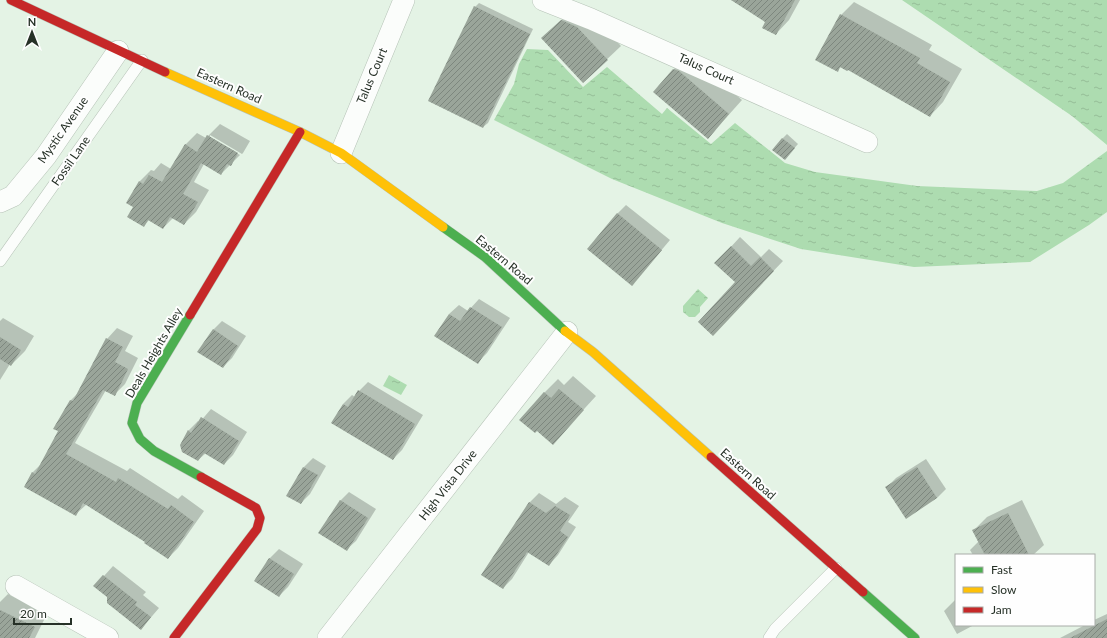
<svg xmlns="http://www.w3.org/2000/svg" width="1107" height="638" font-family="Lato,sans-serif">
<defs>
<pattern id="water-ripples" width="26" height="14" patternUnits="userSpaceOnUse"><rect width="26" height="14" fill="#addcb0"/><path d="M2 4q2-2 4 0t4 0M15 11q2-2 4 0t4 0" fill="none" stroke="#95bd97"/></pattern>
<pattern id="building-hatch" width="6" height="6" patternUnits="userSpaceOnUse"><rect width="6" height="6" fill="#9aa59a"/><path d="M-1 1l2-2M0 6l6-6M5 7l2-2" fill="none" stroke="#7d877e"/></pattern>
</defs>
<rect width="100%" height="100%" fill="#e4f3e5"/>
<!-- water -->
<g fill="url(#water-ripples)">
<path d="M902,0H1107V145L1072,116Z"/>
<path d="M527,49L548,50L583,87L607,67L662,114L667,108L711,144L735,123L785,163L815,172L917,186L1037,191L1063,183L1107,151V212L1089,225L1030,262L914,267L801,249L722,223L612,179L494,120L514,84L519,64Z"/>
<path d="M698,289L708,298L700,307V312L695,317H689L683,312V306Z"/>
<path d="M389,375L407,385L401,395L383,386Z"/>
</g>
<!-- shadow -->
<g fill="#0003">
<path d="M737,0H800L789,20L776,34L766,22Z"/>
<path d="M854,2L932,45L929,50L962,69L943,102L930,116L848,69L841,67L837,70L841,15Z"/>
<path d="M479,3L533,29L488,123L483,127L475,7Z"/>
<path d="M575,7L591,13L621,46L583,82L556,25Z"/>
<path d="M687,56L693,58L742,100L708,138L674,69Z"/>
<path d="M220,124L250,141L243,153L242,154L210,135V137L240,155L221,174L204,164L194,182L209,190L196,212L184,224L173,218L163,228L149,220L144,226L134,207L139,182L151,170L154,171L161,163L171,169L185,145L197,133L206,138Z"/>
<path d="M787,134L798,144L785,159L782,139Z"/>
<path d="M626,205L670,240L632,285L617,214Z"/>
<path d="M740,237L761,257L769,249L783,261L722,325L737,282L716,263Z"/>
<path d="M479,299L510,318L487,353L478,362L449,314L459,305L468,311Z"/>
<path d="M3,318L34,336L25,351L11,365L10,364L0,380V321Z"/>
<path d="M222,321L246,336L232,358L223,367L213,330Z"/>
<path d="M117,328L133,336L125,351L138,358L125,384L114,395L106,390L75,443L127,471L130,468L178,499L182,495L204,511L178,548L168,558L146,541L87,504L76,514L32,473L42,463L60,431L55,428L71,400L79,392L107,339Z"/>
<path d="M573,376L596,396L553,443L544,393L558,379L564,385Z"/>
<path d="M368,382L423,415L402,450L393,459L343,404L352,395L355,397L359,391Z"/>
<path d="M211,409L247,432L233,455L224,464L206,453L198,460L181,445L189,430L198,421L199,423Z"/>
<path d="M313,458L326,466L310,494L301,503L288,496L304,467Z"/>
<path d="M926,459L946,489L937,498L887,487L896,478Z"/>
<path d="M349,492L376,509L356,541L346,550L340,501Z"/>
<path d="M539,493L556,504L565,497L579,506L568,522L576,527L558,555L549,565L529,552L512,579L503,588L483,575L530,502Z"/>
<path d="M1022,500L1044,545L1033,555H973L970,550L979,541L974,530L987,517Z"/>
<path d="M279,549L303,564L288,587L279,596L255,581L270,558Z"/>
<path d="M113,566L146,592L143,595L159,608L141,629L108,596L95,586Z"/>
<path d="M8,594L47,614L35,638H0V602Z"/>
<path d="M956,599V625H974L957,634L944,611Z"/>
<path d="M1107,614V638H1060L1085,625H1094V620Z"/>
</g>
<!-- building -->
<g fill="url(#building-hatch)">
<path d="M731,0H795L776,35L762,28L765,22Z"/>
<path d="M474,6L530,34L483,128L428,101Z"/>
<path d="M840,14L920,58L917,63L950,82L930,117L848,70L847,71L840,67L838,72L815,60Z"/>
<path d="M561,20L577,27L608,60L583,83L541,38Z"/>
<path d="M673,69L679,71L729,114L708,139L653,92Z"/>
<path d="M207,135L238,153L231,166L227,164L221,175L201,163L183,194L198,202L184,225L170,217L163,229L148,220L144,227L127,217L133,207L126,203L139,181L143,184L149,175L162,182L185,144L197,152Z"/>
<path d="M782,138L795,148L785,160L772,150Z"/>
<path d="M617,213L662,250L632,286L587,249Z"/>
<path d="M731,246L751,266L760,257L774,271L713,336L698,322L735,282L714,263Z"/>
<path d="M470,307L502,327L478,364L434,336L449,314L460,321Z"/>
<path d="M213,329L238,346L223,368L197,352Z"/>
<path d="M0,337L21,350L11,366L0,359Z"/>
<path d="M106,338L123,347L115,362L128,369L115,396L103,390L66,454L116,482L118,478L168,509L171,505L194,522L168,559L144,543L145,542L83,503L76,516L24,487L32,472L35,474L58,431L53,429L70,400L73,401Z"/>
<path d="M559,389L584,410L553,445L537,431L535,433L519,420L544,392L551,398Z"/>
<path d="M358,390L415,424L393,460L331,423L343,404L348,407Z"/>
<path d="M201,417L239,441L224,465L204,453L198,461L182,452L180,445L188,430L191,433Z"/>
<path d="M303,467L318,475L301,504L286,496Z"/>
<path d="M917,467L937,498L906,519L885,487Z"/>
<path d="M340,500L368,518L347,551L318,533Z"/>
<path d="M529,502L546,513L555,506L570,515L560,531L568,537L549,566L527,552L503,589L481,575Z"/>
<path d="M1008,513L1029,555H985L972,530Z"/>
<path d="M269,558L294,574L279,597L254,581Z"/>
<path d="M103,575L137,602L135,605L151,617L141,630L107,603V597L93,586Z"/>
<path d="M0,610L35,627L29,638H0Z"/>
<path d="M1107,619V638H1070Z"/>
</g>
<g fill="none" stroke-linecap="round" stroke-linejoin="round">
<defs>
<g id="lane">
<path d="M0,261L142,60"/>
<path d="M769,638L775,629L836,568"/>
</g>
<g id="street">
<path d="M543,0L591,19L867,142"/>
<path d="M341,153L404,0"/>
<path d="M0,202L13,196L46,156L118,51"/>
<path d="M16,586L108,638"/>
<path d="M328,638L567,332"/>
</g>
<g id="fast">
<path d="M443,227L485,257L565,331"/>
<path d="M190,315L137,403L132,423L140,439L154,451L201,477"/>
<path d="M863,592L915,638"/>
</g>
<g id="slow">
<path d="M165,72L300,132L341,153L443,227"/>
<path d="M565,331L593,352L711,457"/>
</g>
<g id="jam">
<path d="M11,0L165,72"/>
<path d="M190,315L300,132"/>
<path d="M711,457L863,592"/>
<path d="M174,638L257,529L260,518L256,508L201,477"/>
</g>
</defs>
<!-- lane casing -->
<use href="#lane" stroke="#b6c3b7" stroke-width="12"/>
<!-- street casing -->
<use href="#street" stroke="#b6c3b7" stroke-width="22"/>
<!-- fast casing -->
<use href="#fast" stroke="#b6c3b7" stroke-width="10"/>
<!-- slow casing -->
<use href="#slow" stroke="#b6c3b7" stroke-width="10"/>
<!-- jam casing -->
<use href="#jam" stroke="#b6c3b7" stroke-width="10"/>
<!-- lane -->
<use href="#lane" stroke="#fbfdfb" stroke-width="11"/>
<!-- street -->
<use href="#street" stroke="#fbfdfb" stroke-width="21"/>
<!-- fast -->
<use href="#fast" stroke="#4caf50" stroke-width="9"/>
<!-- slow -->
<use href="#slow" stroke="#ffc107" stroke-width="9"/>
<!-- jam -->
<use href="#jam" stroke="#c62828" stroke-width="9"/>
</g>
<g text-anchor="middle" stroke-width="4" stroke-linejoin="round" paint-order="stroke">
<!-- street labels -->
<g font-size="12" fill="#263127" stroke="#fefefe">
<text transform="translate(706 69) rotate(24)" y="4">Talus Court</text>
<text transform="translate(372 76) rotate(-67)" y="4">Talus Court</text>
<text transform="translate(229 86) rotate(24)" y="4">Eastern Road</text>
<text transform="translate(63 130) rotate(-55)" y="4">Mystic Avenue</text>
<text transform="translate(71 161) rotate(-55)" y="4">Fossil Lane</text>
<text transform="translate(504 260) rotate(40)" y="4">Eastern Road</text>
<text transform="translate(154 353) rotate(-60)" y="4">Deals Heights Alley</text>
<text transform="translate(748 474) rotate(42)" y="4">Eastern Road</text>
<text transform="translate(448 485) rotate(-52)" y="4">High Vista Drive</text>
</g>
</g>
<!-- legend -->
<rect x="955" y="554" width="140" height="72" fill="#fefefe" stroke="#a8aca8"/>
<rect x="963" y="567" width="20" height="6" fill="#4caf50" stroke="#a8aca8"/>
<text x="991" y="574" font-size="12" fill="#263127">Fast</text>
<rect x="963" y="587" width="20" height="6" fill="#ffc107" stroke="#a8aca8"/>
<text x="991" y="594" font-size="12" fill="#263127">Slow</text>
<rect x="963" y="607" width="20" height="6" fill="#c62828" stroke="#a8aca8"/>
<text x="991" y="614" font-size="12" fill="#263127">Jam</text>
<!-- north arrow -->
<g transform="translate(32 32)" stroke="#fefefe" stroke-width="3" paint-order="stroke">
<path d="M0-3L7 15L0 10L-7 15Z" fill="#263127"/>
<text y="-6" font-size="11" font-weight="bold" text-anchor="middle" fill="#263127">N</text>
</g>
<!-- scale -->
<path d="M14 618v6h57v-6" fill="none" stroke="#263127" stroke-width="2"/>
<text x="20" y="618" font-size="12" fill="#263127" stroke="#fefefe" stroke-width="3" paint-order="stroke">20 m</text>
</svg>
